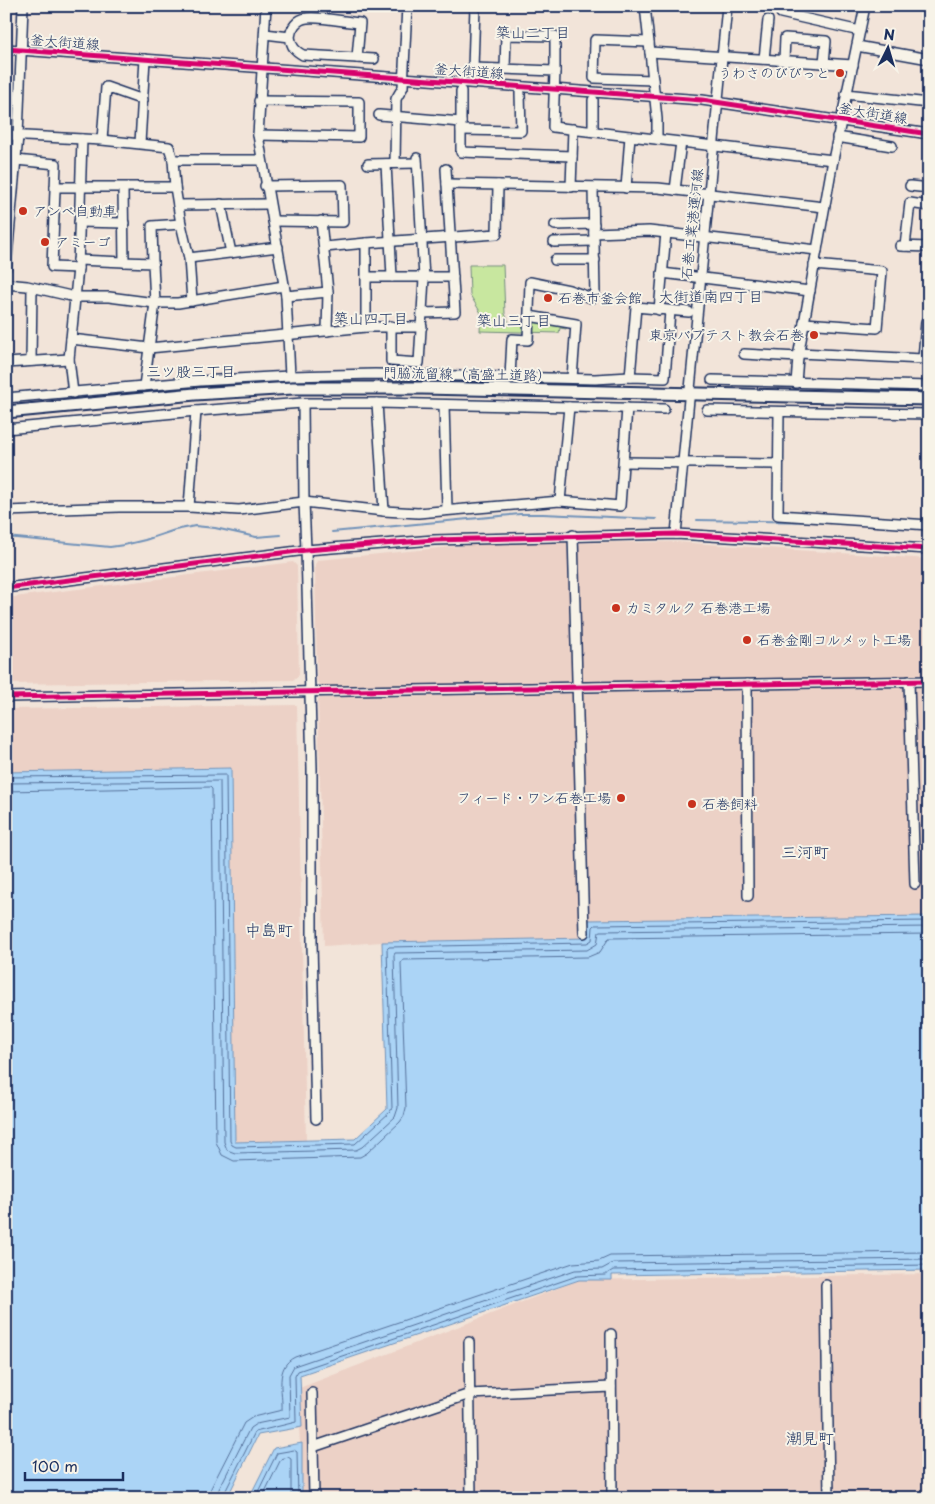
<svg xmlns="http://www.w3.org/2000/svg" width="935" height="1504" font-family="'Playpen Sans','Klee One',sans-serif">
<rect width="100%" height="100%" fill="#f2e4d9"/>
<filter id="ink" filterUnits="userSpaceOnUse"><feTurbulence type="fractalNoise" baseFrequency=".02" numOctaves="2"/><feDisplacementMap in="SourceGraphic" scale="10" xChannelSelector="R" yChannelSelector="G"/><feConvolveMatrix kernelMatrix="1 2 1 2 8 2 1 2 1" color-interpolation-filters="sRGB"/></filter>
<g filter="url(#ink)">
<!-- built -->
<g fill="#ecd1c6">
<path d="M677,542L929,559V676L323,687L317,682L315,564L318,560L490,543Z"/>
<path d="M293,562L297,566L299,675L293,680L6,684V598Z"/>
<path d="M929,687V916L588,920V938L382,942L324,946L318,700L320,698Z"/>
<path d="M297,705L306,1140L235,1142L231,768L6,772V709Z"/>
<path d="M929,1274V1498H303L297,1389L579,1280Z"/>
</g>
<!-- green -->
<path fill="#c8e79f" stroke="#728b7e" d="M469,265H503L505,314L510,324H525L526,317L567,325L566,329L560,328L559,333L480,331L481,313L470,295Z"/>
<!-- water -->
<g fill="#abd4f6" stroke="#7192b9">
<path d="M231,768L235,1142L355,1139L387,1109L382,942L587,938V920L929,916V1270L612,1275V1280H579L300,1375L302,1427L258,1435L227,1498H6V772Z"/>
<path d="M302,1443V1498H249L274,1448Z"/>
</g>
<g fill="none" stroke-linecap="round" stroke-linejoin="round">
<!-- shore -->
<g stroke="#55719b" stroke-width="1">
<path d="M6,777L226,775L230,1141L232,1145L236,1147L355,1144L390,1112L392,1108L387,949L389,947L587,943L592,940L593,927L595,925L929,921"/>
<path d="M6,783L220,781L224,1142L227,1150L235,1153L356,1150L362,1147L395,1117L398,1108L394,955L395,953L587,950L597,944L599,932L601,931L929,927"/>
<path d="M6,791L210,787L212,789L216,1142L222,1155L234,1161L360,1157L367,1153L400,1122L404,1116L406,1108L401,963L403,960L588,957L600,952L609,938L929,934"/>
<path d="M209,1498L211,1488L244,1423L253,1417L282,1410C283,1392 274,1367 295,1357L573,1263L599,1261L610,1256L929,1252"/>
<path d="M217,1498L218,1491L250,1428L256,1424L290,1417L289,1375L294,1366L575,1270L602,1269L613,1263L929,1259"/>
<path d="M223,1498L224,1494L255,1432L296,1422L295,1376L298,1371L577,1276L605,1275L613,1270L929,1265"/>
<path d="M255,1498L277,1453L294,1450L297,1452L298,1498"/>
<path d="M262,1498L281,1459L288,1457L291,1459V1498"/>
</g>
<!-- stream -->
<g stroke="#7192b9" stroke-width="2">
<path d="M697,520L824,522"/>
<path d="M332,532L520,514H543L656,519"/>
<path d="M6,537L110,547L124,545L145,540L175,530L195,526L215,528L256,537L281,535"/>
</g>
<defs>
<g id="minor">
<path d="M266,6L258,135L286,296L290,376"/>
<path d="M475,6L473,68L555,71L553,127L833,160"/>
<path d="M645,6L650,52L853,65"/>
<path d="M781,13L860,31"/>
<path d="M265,34L290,37C291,28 297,19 307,18C319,16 346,22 360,23L357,58L303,55C294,50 292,47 290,37"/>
<path d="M649,42L595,40L594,78L653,80"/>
<path d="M857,46L929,59"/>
<path d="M6,49L702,100L929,134"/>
<path d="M650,52L657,119V139"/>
<path d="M357,58L374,59"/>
<path d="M764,59L768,20"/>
<path d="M784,60L785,38L826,41L824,63"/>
<path d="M505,69L506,35L555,36V71"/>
<path d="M461,91V152L572,156"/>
<path d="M846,94L929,103"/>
<path d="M379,115L461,122"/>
<path d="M461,130L521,131L520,93"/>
<path d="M593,131V100"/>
<path d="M6,135L102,140L169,147L173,160L175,187H55"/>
<path d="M258,135L359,137V102L259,101"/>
<path d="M837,137L892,146"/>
<path d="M102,140L106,87L143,100"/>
<path d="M140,143L145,59"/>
<path d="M16,160L56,164L52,267L78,268"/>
<path d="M173,160H261"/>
<path d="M395,163L396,99L403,87L407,6"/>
<path d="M368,164L417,163"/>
<path d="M386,164L392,277"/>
<path d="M447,184L658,188L824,207"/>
<path d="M265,186L342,185L343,222L273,221"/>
<path d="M910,186L929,188"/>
<path d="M175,187L181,224L189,258L192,301"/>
<path d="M571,187L573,129"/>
<path d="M123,188L124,262L153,263L155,303L144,386"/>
<path d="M626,188L630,136"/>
<path d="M675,190L681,142"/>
<path d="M221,204L231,253"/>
<path d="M178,205L268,204"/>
<path d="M321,221L328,292L327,331"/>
<path d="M79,222L124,223"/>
<path d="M555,225L594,224"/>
<path d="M594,233L649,231L817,250"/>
<path d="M554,242L594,241"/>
<path d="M366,243L497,234L498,185"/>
<path d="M900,246L929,247"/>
<path d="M905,246L910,203L929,206"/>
<path d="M325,247L366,243V327"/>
<path d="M189,258L278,247"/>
<path d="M78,260L124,262"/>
<path d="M555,260H595"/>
<path d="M153,263L152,226L181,224"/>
<path d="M6,268L18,136L23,6"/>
<path d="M662,273L810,291"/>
<path d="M366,277H453"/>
<path d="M6,284L27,286L75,297H109L155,303H178L284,286"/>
<path d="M286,296L328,292"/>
<path d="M659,310L666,233"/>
<path d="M422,313L455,312L446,169"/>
<path d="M529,316L576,324L572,378"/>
<path d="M804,323L877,328L882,271L814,265"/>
<path d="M391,326V361L419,363L424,278L417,158"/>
<path d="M71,339L149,348L366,327H422"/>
<path d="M799,353L923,359L926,322H929"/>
<path d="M744,354L798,357"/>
<path d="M31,361L32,288"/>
<path d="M6,363L69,359"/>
<path d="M510,377L512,339L528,340L530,282L569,290L592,298L595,295L593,188"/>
<path d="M630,377L636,307L689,312"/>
<path d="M712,380L929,386"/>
<path d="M796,383L798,357L833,160L865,6"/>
<path d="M73,393L69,359L78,268L82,139"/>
<path d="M6,398L200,381L290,376L375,374L595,379L630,377L665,378L670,311"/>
<path d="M303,403L304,502L306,550L312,768V943L316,1119"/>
<path d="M377,403L384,511"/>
<path d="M444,405L447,509"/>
<path d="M707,410L929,414"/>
<path d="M779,412L778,515L929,525"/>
<path d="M6,429L196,411L303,403H377L664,409"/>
<path d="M624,462L778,464"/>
<path d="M560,501L569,407"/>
<path d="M189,507L196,411"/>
<path d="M6,511L119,507H189L239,510L304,502L384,511L418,513L560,501L620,506L627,408"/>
<path d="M676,534L727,6"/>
<path d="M573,535L584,933"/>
<path d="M6,588L306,550L434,540L676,534L929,549"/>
<path d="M909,681L915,884"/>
<path d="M747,684L748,896"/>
<path d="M6,697L929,681"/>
<path d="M826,1285L829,1498"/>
<path d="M611,1334L612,1498"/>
<path d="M469,1342L471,1498"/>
<path d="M312,1393L314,1498"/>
<path d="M313,1447L470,1394L611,1387"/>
</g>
<path id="major" d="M6,412L195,394L293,388H422L929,399"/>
</defs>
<!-- minor casing -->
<use href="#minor" stroke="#1b2f5e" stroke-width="12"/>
<!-- major casing -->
<use href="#major" stroke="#1b2f5e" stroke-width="15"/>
<!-- minor -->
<use href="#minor" stroke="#f7f3e8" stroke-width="9"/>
<!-- major -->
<use href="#major" stroke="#f7f3e8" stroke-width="11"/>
<defs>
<g id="cycleway">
<path d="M6,49L702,100L929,134"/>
<path d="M6,588L306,550L434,540L676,534L929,549"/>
<path d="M6,697L929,681"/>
</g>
</defs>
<!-- cycleway casing -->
<use href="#cycleway" stroke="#f7f3e8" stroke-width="8"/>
<!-- cycleway -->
<use href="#cycleway" stroke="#d6006c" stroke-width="5"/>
</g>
</g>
<!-- markers -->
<g fill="#c8321e" stroke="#f7f3e8" stroke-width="2">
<circle cx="840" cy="73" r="5"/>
<circle cx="23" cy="211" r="5"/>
<circle cx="45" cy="242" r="5"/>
<circle cx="548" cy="298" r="5"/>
<circle cx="814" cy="335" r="5"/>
<circle cx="616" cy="608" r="5"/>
<circle cx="747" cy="640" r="5"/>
<circle cx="621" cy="798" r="5"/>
<circle cx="692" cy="804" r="5"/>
</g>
<g text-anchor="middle" stroke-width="4" stroke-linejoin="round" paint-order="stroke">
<!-- street labels -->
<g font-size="14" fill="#1b2f5e" stroke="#f7f3e8">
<text transform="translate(65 42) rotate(4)" y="5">釜大街道線</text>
<text transform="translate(469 71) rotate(4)" y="5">釜大街道線</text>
<text transform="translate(873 113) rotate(9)" y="5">釜大街道線</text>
<text transform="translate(692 224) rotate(-84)" y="5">石巻工業港運河線</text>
<text transform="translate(467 374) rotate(1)" y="5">門脇流留線（高盛土道路）</text>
</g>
<!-- poi labels -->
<g font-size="14" fill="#1b2f5e" stroke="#f7f3e8" text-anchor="start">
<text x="830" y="78" text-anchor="end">うわさのびびっと</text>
<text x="33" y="216">アンベ自動車</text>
<text x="55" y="247">アミーゴ</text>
<text x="558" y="303">石巻市釜会館</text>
<text x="804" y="340" text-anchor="end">東京バプテスト教会石巻</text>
<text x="626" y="613">カミタルク 石巻港工場</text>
<text x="757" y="645">石巻金剛コルメット工場</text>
<text x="611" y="803" text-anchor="end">フィード・ワン石巻工場</text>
<text x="702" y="809">石巻飼料</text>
</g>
<!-- neighbourhood labels -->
<g font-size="15" fill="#1b2f5e" stroke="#f7f3e8">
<text x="533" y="38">築山二丁目</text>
<text x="711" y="302">大街道南四丁目</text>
<text x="371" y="324">築山四丁目</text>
<text x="514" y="326">築山三丁目</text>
<text x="191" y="377">三ツ股三丁目</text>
</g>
<!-- quarter labels -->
<g font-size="16" fill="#1b2f5e" stroke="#f7f3e8">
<text x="805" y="858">三河町</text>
<text x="269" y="936">中島町</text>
<text x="810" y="1444">潮見町</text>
</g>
</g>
<!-- margin -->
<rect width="935" height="1504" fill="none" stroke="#f7f3e8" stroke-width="25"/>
<rect x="12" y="12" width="910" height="1479" fill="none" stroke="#1b2f5e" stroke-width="2" filter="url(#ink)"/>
<!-- north arrow -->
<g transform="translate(888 48) rotate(5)" stroke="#f7f3e8" stroke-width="4" paint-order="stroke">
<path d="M0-4L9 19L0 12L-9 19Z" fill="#1b2f5e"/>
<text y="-8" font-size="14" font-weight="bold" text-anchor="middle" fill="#1b2f5e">N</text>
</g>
<!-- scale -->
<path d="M25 1472v8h98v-8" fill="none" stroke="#1b2f5e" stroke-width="2.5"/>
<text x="32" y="1472" font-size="15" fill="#1b2f5e" stroke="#f7f3e8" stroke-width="4" paint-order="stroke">100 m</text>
</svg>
